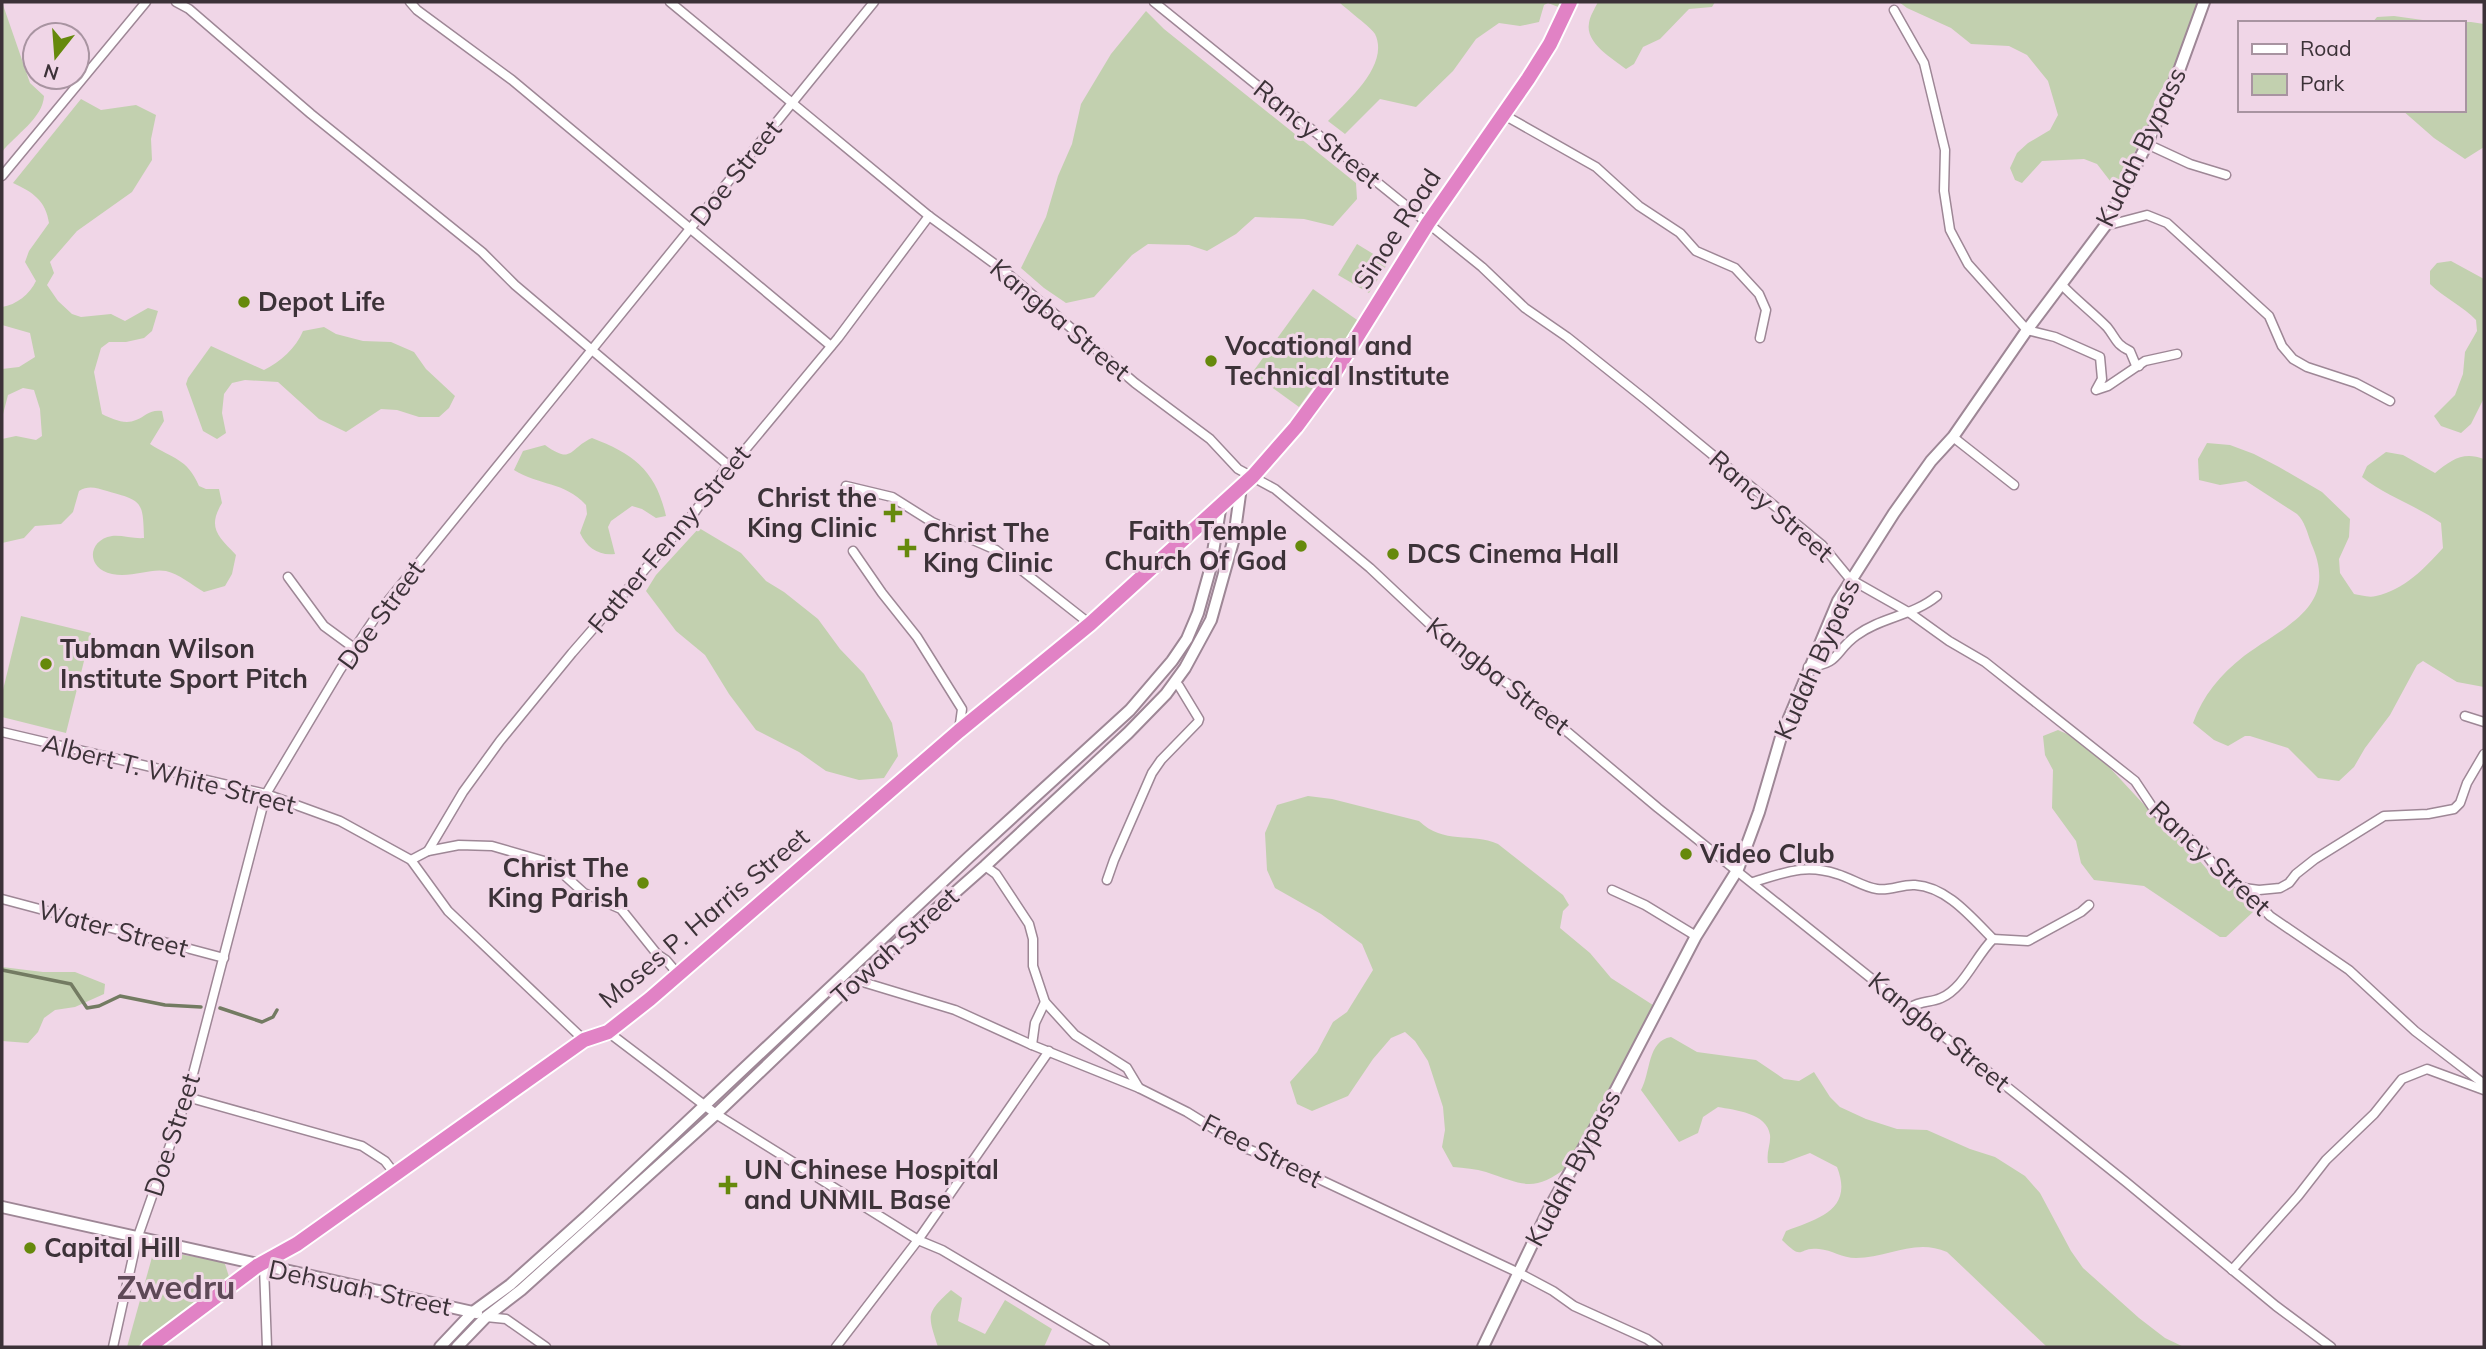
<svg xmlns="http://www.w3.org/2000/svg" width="2486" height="1349" font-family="Mulish,sans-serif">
<rect width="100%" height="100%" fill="#f0d6e7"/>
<!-- green -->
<g fill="#c2d0af">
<path d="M2,2L30,83L44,96C43,118 15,135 2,152Z"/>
<path d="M1339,2H1570L1566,10L1548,3L1544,5L1539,22L1520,26L1499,23L1476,39L1453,71L1416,107L1380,99L1345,134L1328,121C1347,101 1390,65 1375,34C1373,29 1345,8 1339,2Z"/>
<path d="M1598,2H1715L1712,7L1689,9L1660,39L1643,47L1634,64L1626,69C1612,58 1585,43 1589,23C1590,16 1595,8 1598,2Z"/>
<path d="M1899,2H2203L2183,53L2154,102L2152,118L2146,131L2123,174L2114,186L2097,164L2084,159L2042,161L2022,183L2015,180L2010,168L2017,153L2028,143L2050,130L2058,115L2048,81L2027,55L2009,46L1971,44L1951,28L1907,8Z"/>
<path d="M1146,11L1164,29L1356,183L1357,199L1333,226L1304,219L1255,217L1236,234L1207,251L1189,245L1148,244L1132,255L1094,297L1066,303L1044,288L1021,268L1046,217L1058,176L1072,144L1081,104L1111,54Z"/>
<path d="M2394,16L2437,22H2471L2484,24V147L2465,159L2434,138L2402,110H2463V23H2372L2377,17Z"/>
<path d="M81,99L101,110L136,105L156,115L151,139L152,160L132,192L77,231L50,262L54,273L47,285L58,301L72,314L81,317L111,314L125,321L148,308L158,311L152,331L144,338L126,342H109L101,348L94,372L102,414C112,419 125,425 136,420C146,416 150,409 162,411L164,421L150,444C173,459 187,458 199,486L206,489H219L222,503C207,528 218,536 236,555L232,574L225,586L204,592C192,585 179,574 166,571C150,568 132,578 112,574C86,569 87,540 112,536C122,535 134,539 144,538C143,500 142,501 107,491C96,488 89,485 79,491L73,512L61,524L35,526L24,538L2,543V439L16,436L36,440L42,436L40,409L34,390L23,388L8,395L2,418V369L19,367L35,357L30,333L2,325V307C16,305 30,294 36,281L25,262L29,251L49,223C46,201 33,192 13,183Z"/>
<path d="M1357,244L1388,263L1369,293L1338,275Z"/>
<path d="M2451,261L2484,279V398L2471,424L2461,433L2441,426L2434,416L2455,395L2463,374L2465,352L2477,331L2476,320C2463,306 2444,298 2430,284V271L2437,263Z"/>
<path d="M1313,289L1360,322L1299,407L1252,373Z"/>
<path d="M324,327L336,334L363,341L391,342L414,352L426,369L455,396L449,408L439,417H419L397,410L381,409L346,432L319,419L278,382L245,380L232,383L224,394L222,413L226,433L217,439L203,431L186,384L188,378L211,346L264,370C280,362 296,348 303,331Z"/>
<path d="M592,438C634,454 656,471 666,516L656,518L642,509L632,506L611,521L608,527L615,554C599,556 587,548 580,533L587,514L586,505C564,481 539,486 514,470L523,451L545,445C573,465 568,449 592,438Z"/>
<path d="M2207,443L2230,445L2254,454L2279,467L2322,492L2350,519L2349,537L2339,559L2340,573L2354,594C2360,595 2369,598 2376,596C2404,590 2425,568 2443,548L2441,523C2415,505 2386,496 2362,477L2367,466L2386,452L2403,455L2435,473C2451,460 2463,451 2484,459V687L2457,682L2423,661L2417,665L2390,715L2365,748L2354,767L2339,781L2318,778L2288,748L2250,736H2245L2228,746L2214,740L2193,723C2203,695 2220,675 2244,656C2287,624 2340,607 2311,543C2307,532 2305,522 2297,514L2246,481L2220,485L2199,480L2198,459Z"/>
<path d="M699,528L741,553L766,581L784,592L818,619L840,649L864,674L892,723L898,756L884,778L859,780L826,771L799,752L756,730L729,694L705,655L676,631L646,591L656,575Z"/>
<path d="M21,616L91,633L66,733L2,717V694Z"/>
<path d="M2058,730L2076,738L2110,768L2148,809L2180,838L2212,875L2233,887L2253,905V912L2226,937H2220L2144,886L2094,880L2081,863L2076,841L2052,808L2053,770L2045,755L2043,736Z"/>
<path d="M1308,796L1332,799L1419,821C1444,845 1471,832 1498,844L1563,895L1569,905L1563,911L1560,928L1590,953L1611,978L1656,1007L1569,1166C1533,1193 1525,1185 1486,1172C1476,1169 1464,1168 1453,1167L1442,1147L1445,1130L1443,1107L1428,1061L1415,1041L1405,1032L1391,1038L1373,1059L1348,1096L1312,1111L1297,1104L1290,1082L1317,1052L1333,1022L1347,1012L1373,970L1362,944L1321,914L1275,888L1267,870L1265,833L1277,805Z"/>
<path d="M2,967L43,972H75L105,984L104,994L75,1007L55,1010L44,1018L38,1032L28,1043L2,1041Z"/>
<path d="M1671,1037L1697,1052L1756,1060L1784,1079L1799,1081L1814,1072L1830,1097L1840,1107L1866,1119L1897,1129L1927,1130L1970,1149L1995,1157L2025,1176L2040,1193L2071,1251L2083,1268L2139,1318L2165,1338L2184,1347H2047L1947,1252C1915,1238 1888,1258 1856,1258C1842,1258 1832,1250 1819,1249C1797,1246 1805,1263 1782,1240L1786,1231C1818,1219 1854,1210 1837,1167L1810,1153L1783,1163H1768C1766,1152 1771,1144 1770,1135C1767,1113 1735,1110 1718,1107L1703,1117L1698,1133L1679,1142L1641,1090C1651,1072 1647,1041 1671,1037Z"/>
<path d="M154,1250L220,1261L225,1264L230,1280L137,1347H127Z"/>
<path d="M951,1290L962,1298L958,1321L985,1334L1005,1300L1052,1329L1044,1347H938C928,1315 925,1314 951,1290Z"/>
</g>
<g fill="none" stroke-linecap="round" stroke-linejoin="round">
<!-- stream -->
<g stroke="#737b62" stroke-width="3.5">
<path d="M2,970L71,984L87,1008L99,1006L120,996L165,1005L201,1007"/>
<path d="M220,1008L262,1022L273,1017L277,1010"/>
</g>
<defs>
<g id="street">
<path d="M176,2L189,9L311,114L482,252L515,285L728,465"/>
<path d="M410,2L417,10L512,80L831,346"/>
<path d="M670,2L929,216L1007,273L1135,383L1210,439L1238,469L1275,489L1370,568L1453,646L1521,693L1658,808L2126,1182L2276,1306L2331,1347"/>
<path d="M1154,2L1482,267L1525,308L1567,337L1646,400L1822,545L1850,579L1910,613L1949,641L1985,662L2135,781L2155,811L2202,849L2216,868L2244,888L2270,916L2349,970L2415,1031L2484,1084"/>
<path d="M1894,10L1924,63L1945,150L1944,191L1950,230L1968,264L2027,330L2055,337L2100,357L2102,379L2096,390L2108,386L2145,361L2177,354"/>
<path d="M1504,115L1596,167L1639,206L1680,233L1696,251L1735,268L1759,294L1766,310L1760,338"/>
<path d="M2147,144L2190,164L2226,175"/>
<path d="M2,176L146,2"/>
<path d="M2105,226L2147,215L2167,223L2269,316L2282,346L2293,359L2307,367L2356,383L2390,401"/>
<path d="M2061,284C2075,299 2092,312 2107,327C2116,338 2115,344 2130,351L2135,363L2139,366"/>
<path d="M1953,437L2014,485"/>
<path d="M846,486L892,497L932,522L996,550L1090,624"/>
<path d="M853,551L882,593L917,637L962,709L959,731"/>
<path d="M288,577L324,626L354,648"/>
<path d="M1808,667C1841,664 1834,651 1857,635C1881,617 1913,616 1937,596"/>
<path d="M2465,716L2484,722"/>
<path d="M2,732L266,794L340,821L411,860L448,911L584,1040"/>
<path d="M428,851L459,845L492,846L551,863L584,893L621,909L657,954L666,960L678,974"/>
<path d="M411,860L428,851L463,792L500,741L572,653L694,513L728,465L745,450L838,338L929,216"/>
<path d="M985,866L996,874L1029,924L1033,939V966L1045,1002L1075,1035L1127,1068L1139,1088"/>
<path d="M1107,880L1114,860L1152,773L1161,760L1198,722L1199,719L1179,686"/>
<path d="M1753,882C1784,873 1805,863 1837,874C1851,878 1863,887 1877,889C1891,891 1902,884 1915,885C1947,887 1971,917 1993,939"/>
<path d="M2244,888L2259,890L2280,888L2289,883L2296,874L2315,859L2384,816L2428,814L2454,809L2460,803L2467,783L2484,754"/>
<path d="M1612,890L1645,905L1696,936"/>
<path d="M2,899L224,958"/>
<path d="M856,980L955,1010L1032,1045L1139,1088L1187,1112L1245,1148L1289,1165L1519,1273L1553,1291L1574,1306L1647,1339L1658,1347"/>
<path d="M1909,1008C1922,1000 1930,1003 1941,998C1964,988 1975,957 1993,939L2028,941L2081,912L2089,905"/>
<path d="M608,1032L716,1114L918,1240L942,1250L1105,1347"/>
<path d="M1032,1045L1035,1023L1045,1002"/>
<path d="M187,1097L362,1146L385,1161L395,1174"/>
<path d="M264,1267L267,1347"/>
<path d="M2232,1270L2298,1196L2326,1160L2374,1114L2402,1079L2427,1069L2484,1090"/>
<path d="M486,1317L506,1319L546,1347"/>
<path d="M113,1347L137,1239L187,1097L266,794L340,670L379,612L874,2"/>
<path d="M836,1347L918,1240L1049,1051"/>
</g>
<g id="secondary">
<path d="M2,1207L477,1313"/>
<path d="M440,1347L473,1312L510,1285L587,1216L969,857L1130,710L1172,661L1187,639L1198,613L1210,570L1221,504"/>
<path d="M457,1347L486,1317L521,1290L716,1114L856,980L985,866L1128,733L1166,694L1185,668L1211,620L1234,538L1241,487"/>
<path d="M1483,1347L1550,1207L1608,1105L1696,936L1738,869L1759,812L1781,737L1838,601L1894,513L1931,461L1953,437L2027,330L2105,226L2147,144L2180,68L2204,2"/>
</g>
<path id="highway" d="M149,1347L257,1266L297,1244L584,1040L608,1032L650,999L959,731L1090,624L1253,476L1296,427L1327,385L1428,223L1528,79L1550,44L1570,2"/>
</defs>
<!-- street casing -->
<use href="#street" stroke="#9e8796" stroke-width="11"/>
<!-- secondary casing -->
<use href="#secondary" stroke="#9e8796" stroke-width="14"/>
<!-- highway casing -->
<use href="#highway" stroke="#fff" stroke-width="18"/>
<!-- street -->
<use href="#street" stroke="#fff" stroke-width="8"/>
<!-- secondary -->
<use href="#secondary" stroke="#fff" stroke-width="10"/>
<!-- highway -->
<use href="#highway" stroke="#e182c5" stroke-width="14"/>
</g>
<!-- markers -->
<g fill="#66890c" stroke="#f0d6e7" stroke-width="2.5">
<circle cx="244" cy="302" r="7"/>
<circle cx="1211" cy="361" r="7"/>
<path d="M889.5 502.5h7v7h7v7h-7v7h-7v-7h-7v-7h7z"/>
<circle cx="1301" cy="546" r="7"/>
<path d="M903.5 537.5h7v7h7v7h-7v7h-7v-7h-7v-7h7z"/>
<circle cx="1393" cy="554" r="7"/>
<circle cx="46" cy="664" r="7"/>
<circle cx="1686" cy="854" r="7"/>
<circle cx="643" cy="883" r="7"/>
<path d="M724.5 1174.5h7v7h7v7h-7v7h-7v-7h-7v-7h7z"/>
<circle cx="30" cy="1248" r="7"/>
</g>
<g text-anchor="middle" stroke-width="6" stroke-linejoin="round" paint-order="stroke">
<!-- street labels -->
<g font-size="26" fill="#3c3238" stroke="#f0d6e7">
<text transform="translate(1317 134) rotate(39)" y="9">Rancy Street</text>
<text transform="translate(2141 147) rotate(-64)" y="9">Kudah Bypass</text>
<text transform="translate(736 173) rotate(-51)" y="9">Doe Street</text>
<text transform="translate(1397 229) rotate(-57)" y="9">Sinoe Road</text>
<text transform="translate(1060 320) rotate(40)" y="9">Kangba Street</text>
<text transform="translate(1771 506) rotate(41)" y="9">Rancy Street</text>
<text transform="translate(669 539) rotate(-50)" y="9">Father Fenny Street</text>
<text transform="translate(381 615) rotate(-54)" y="9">Doe Street</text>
<text transform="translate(1817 659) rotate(-66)" y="9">Kudah Bypass</text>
<text transform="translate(1498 676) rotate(38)" y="9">Kangba Street</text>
<text transform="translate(169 774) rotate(14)" y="9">Albert T. White Street</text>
<text transform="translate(2210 858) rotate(43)" y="9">Rancy Street</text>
<text transform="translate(704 918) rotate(-40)" y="9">Moses P. Harris Street</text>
<text transform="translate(113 929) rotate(15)" y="9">Water Street</text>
<text transform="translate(895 946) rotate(-42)" y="9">Towah Street</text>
<text transform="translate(1939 1032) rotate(39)" y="9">Kangba Street</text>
<text transform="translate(172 1135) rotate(-72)" y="9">Doe Street</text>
<text transform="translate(1262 1151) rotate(27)" y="9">Free Street</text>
<text transform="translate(1573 1168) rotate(-62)" y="9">Kudah Bypass</text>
<text transform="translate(360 1288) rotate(12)" y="9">Dehsuah Street</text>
</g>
<!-- poi labels -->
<g font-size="26" font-weight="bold" fill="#3c3238" stroke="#f0d6e7" text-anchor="start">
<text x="258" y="311">Depot Life</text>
<text x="1225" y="355">Vocational and<tspan x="1225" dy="30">Technical Institute</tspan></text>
<text x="877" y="507" text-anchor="end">Christ the<tspan x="877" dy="30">King Clinic</tspan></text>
<text x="1287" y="540" text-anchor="end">Faith Temple<tspan x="1287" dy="30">Church Of God</tspan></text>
<text x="923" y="542">Christ The<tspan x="923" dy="30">King Clinic</tspan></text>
<text x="1407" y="563">DCS Cinema Hall</text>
<text x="60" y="658">Tubman Wilson<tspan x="60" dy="30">Institute Sport Pitch</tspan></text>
<text x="1700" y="863">Video Club</text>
<text x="629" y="877" text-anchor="end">Christ The<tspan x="629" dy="30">King Parish</tspan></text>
<text x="744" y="1179">UN Chinese Hospital<tspan x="744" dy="30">and UNMIL Base</tspan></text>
<text x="44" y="1257">Capital Hill</text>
</g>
<!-- district labels -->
<g font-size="33" font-weight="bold" fill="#5e4957" stroke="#f0d6e7">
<text x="176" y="1299">Zwedru</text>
</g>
</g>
<!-- border -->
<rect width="2486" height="1349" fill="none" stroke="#3c3238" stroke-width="7"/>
<!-- legend -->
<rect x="2238" y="21" width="228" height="91" fill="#f0d6e7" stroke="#a894a1" stroke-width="2"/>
<rect x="2252" y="44" width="35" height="10" fill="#ffffff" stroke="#a894a1" stroke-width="2"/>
<text x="2300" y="56" font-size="21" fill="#3c3238">Road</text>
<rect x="2252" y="74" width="35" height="21" fill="#c2d0af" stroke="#a894a1" stroke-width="2"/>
<text x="2300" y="91" font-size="21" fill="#3c3238">Park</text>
<!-- north arrow -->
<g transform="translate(56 56) rotate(197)"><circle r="33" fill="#f0d6e7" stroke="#a894a1" stroke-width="2"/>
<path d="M0-5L12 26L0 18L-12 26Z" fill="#66890c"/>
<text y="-10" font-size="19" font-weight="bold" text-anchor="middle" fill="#3c3238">N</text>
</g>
</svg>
